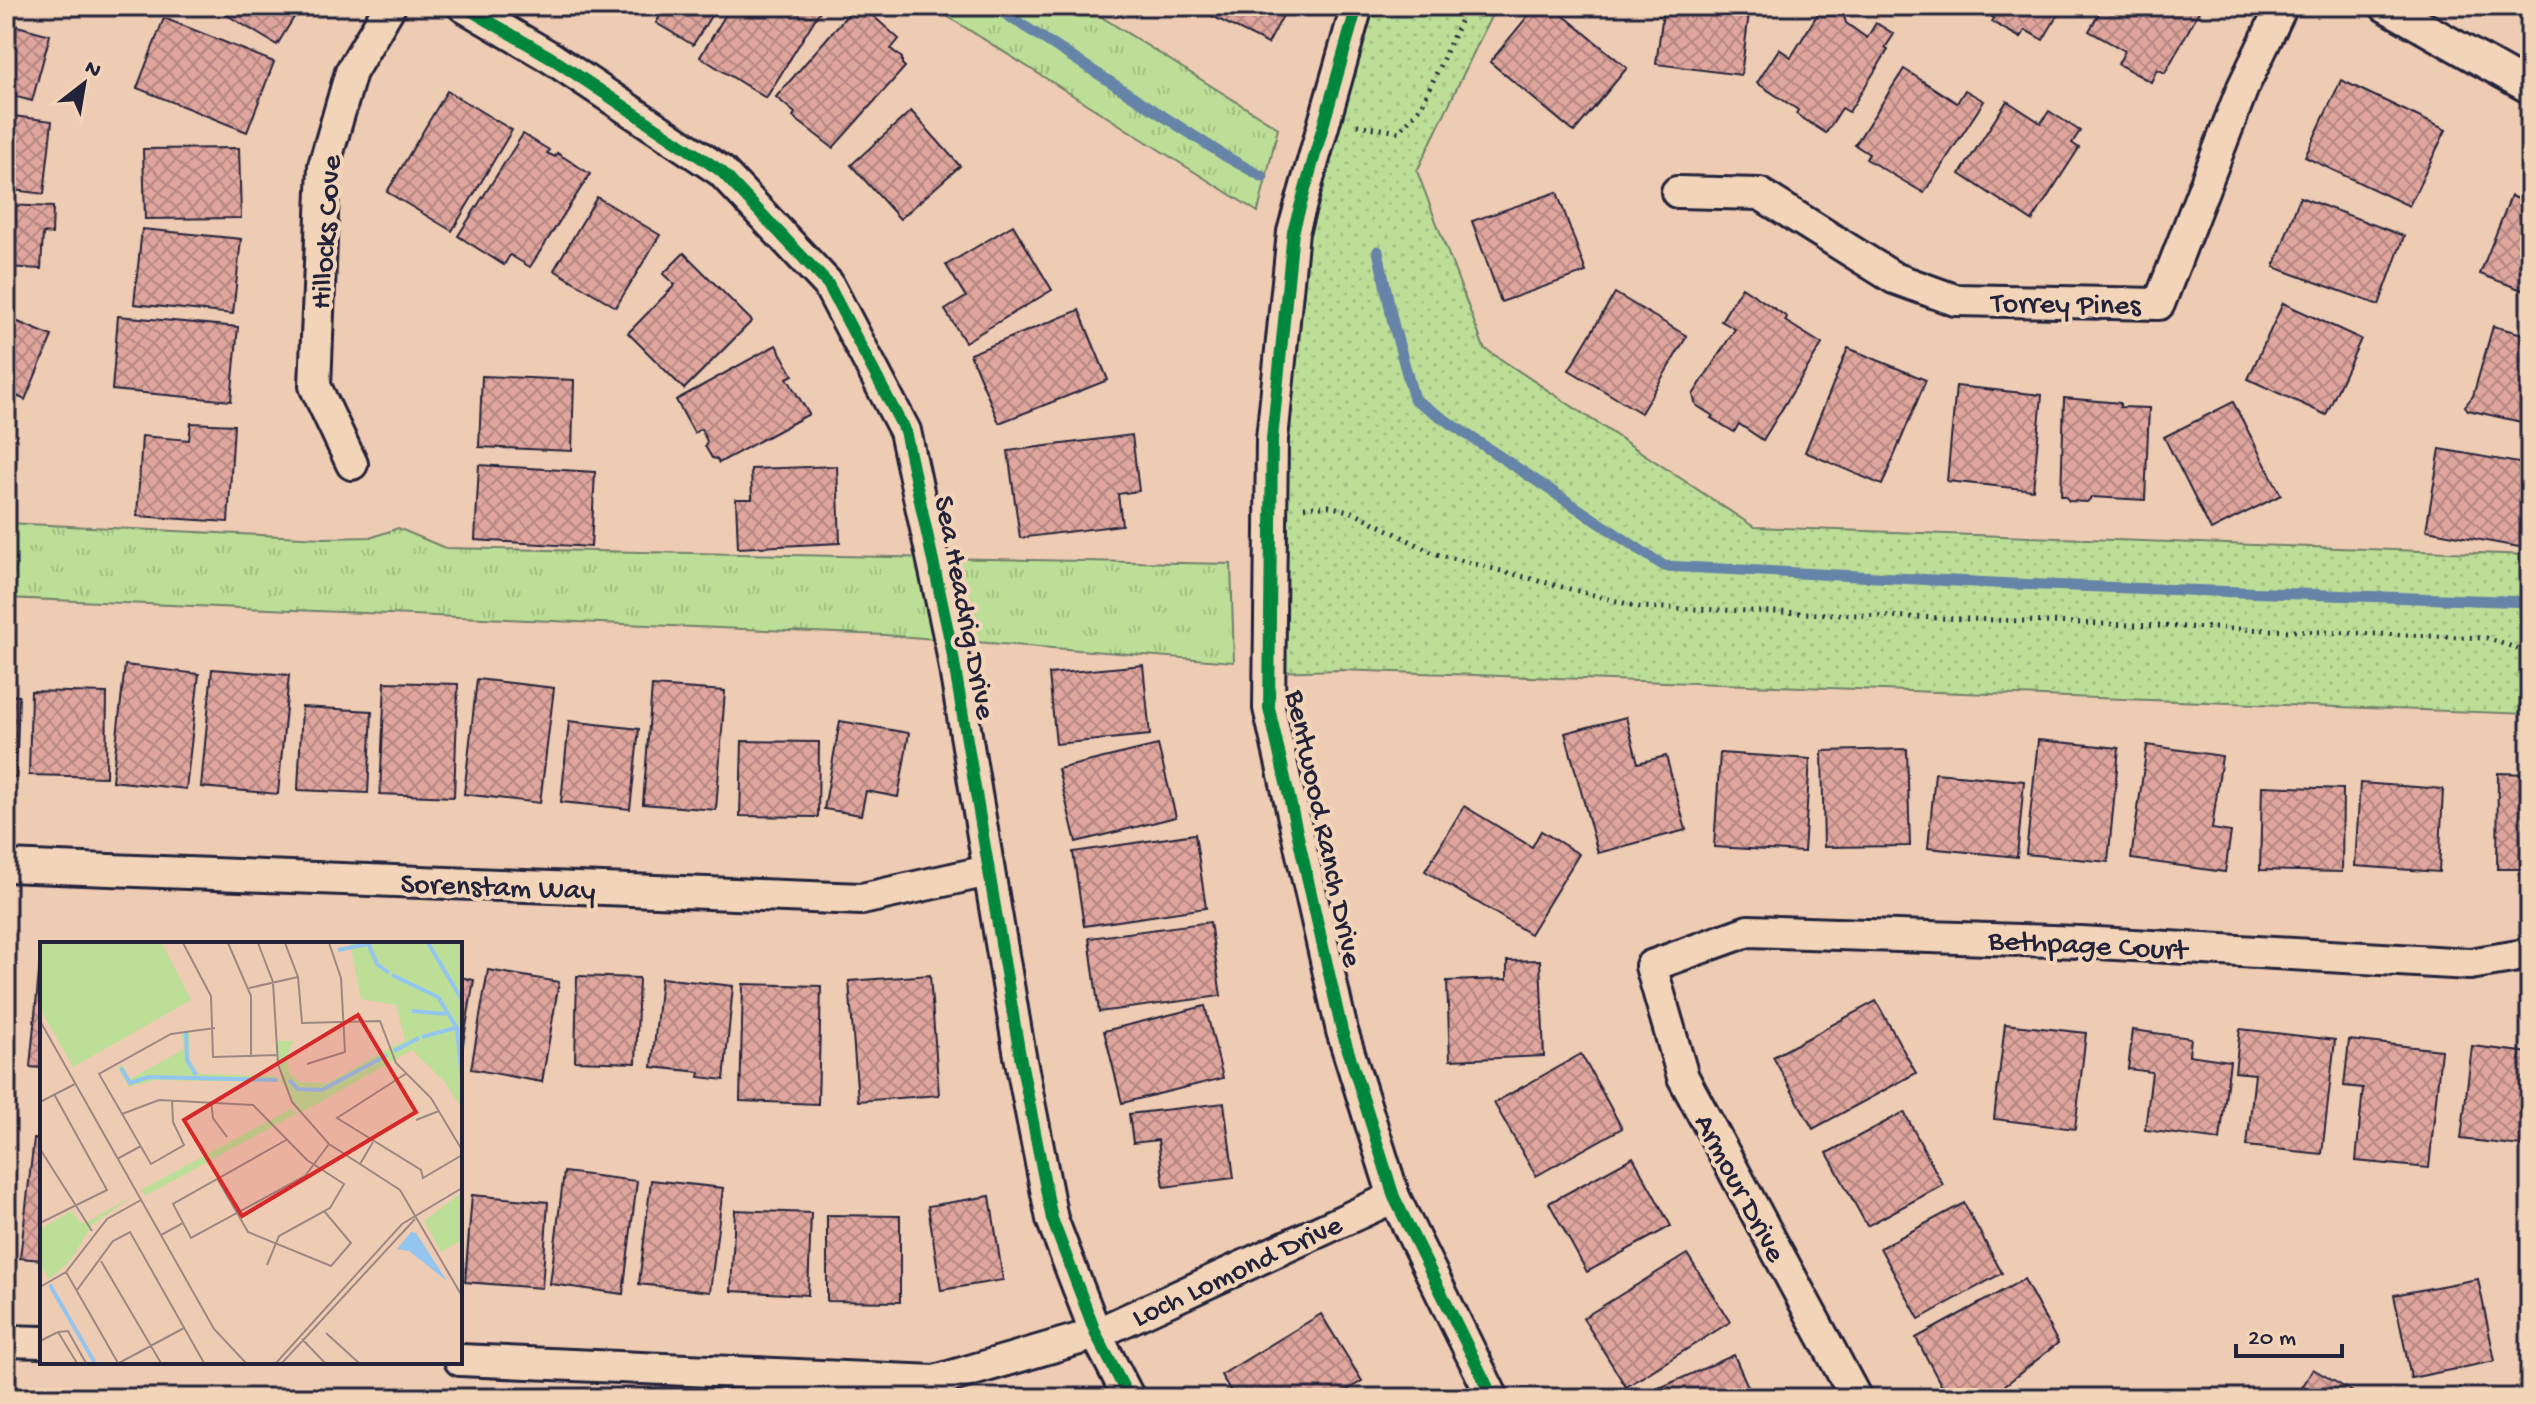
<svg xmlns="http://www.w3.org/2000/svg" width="2536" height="1404" font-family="'Gochi Hand',sans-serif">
<defs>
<pattern id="grass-tufts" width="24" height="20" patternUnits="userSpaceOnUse" patternTransform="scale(2)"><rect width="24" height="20" fill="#bdde97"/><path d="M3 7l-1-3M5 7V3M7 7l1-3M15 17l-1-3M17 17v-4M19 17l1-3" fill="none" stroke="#a2be83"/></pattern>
<pattern id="park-dots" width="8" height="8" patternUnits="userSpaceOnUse" patternTransform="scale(2)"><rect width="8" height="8" fill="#bdde97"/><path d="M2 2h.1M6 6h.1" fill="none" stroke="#a2be83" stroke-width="1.8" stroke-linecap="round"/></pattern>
<pattern id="building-cross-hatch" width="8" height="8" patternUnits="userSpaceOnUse" patternTransform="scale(2)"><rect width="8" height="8" fill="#e0a69e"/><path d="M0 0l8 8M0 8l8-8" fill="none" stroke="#b58782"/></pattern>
</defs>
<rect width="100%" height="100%" fill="#eecbb3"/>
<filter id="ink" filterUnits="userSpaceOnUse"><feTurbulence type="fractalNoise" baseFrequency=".0125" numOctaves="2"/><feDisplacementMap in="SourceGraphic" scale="16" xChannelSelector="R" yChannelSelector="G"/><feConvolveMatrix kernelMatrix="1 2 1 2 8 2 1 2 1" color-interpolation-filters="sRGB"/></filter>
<g filter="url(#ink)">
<!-- grass -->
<g fill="url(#grass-tufts)" stroke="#708069" stroke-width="2">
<path d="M931,6H1084L1278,128L1258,212Z"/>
<path d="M6,523L323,538L373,537L398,528L445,548L1231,564L1234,662L884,635L6,598Z"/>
</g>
<!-- park -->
<path fill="url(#park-dots)" stroke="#708069" stroke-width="2" d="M1357,6H1496L1417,171L1484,348L1754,527L2530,555V714L1341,670L1269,672L1293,232Z"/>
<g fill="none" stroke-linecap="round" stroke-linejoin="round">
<!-- stream -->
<g stroke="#6684a7" stroke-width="11">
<path d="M993,6L1225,156L1263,177"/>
<path d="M1378,251L1393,323L1414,399L1664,566L2013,584L2530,602"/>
</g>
</g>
<!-- building -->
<g fill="url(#building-cross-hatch)" stroke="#22223b" stroke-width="2">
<path d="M212,6H283L296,14L277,45Z"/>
<path d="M666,6H717L693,45L656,23Z"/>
<path d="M731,6H823L766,98L700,57Z"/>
<path d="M855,6H862L899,39L891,49L902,58V64L905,67L833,148L793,117L795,113L776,97Z"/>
<path d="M1204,6H1288L1268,44L1202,11Z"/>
<path d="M1536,6H1552L1627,68L1574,132L1490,62Z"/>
<path d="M1664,6H1750L1741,75L1656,64Z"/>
<path d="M1980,6H2063L2043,40L2025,30L2021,38L1992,22L1994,18L1982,11Z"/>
<path d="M2103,6H2202L2165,73L2157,69L2151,82L2118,64L2125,51L2089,31Z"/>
<path d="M1822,7L1828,11L1835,9L1844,15L1846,23L1867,38L1876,23L1894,34L1885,48L1888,50L1849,112L1842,108L1826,133L1796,114L1798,110L1757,83L1779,49L1791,57Z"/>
<path d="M164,18L274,62L247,132L137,88Z"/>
<path d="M6,23L50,35L32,101L6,94Z"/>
<path d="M1904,69L1957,103L1965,90L1984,101L1924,193L1866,159L1869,154L1855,145Z"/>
<path d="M2341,80L2446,130L2409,206L2305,157Z"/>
<path d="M447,91L512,130L452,231L387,192Z"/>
<path d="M2007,101L2041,123L2049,111L2080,131L2072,143L2079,148L2032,221L1960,174Z"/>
<path d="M911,111L960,166L900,219L851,165Z"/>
<path d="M6,115L52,121L44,194L6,189Z"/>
<path d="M523,134L549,150L547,153L555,157L557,153L590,174L530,267L510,255L504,265L458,236Z"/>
<path d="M239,148L241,218L145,219L143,149Z"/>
<path d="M1557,192L1586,272L1501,302L1472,221Z"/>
<path d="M2511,196L2530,204V293L2480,274Z"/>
<path d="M597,197L660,235L616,307L554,270Z"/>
<path d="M2300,197L2404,236L2379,305L2274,267Z"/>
<path d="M6,205L53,207L52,234L43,233L41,269L6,267Z"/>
<path d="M1013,225L1052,290L965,342L945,310L966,297L946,265Z"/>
<path d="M142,229L241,239L233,314L134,304Z"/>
<path d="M684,253L752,321L684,389L628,333L675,285L663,274Z"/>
<path d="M1742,287L1787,317L1785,321L1822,344L1763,440L1739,424L1734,432L1711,418L1713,416L1696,405L1693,395L1735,329L1721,321Z"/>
<path d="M1615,293L1687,336L1641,413L1569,370Z"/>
<path d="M2283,303L2361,339L2326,415L2248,379Z"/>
<path d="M1079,310L1108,380L999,423L970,354Z"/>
<path d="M118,316L238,327L231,401L112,390Z"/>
<path d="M6,317L52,336L25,400L6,391Z"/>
<path d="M2493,326L2530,336V424L2468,410L2465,406L2473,396Z"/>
<path d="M776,345L793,375L787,378L809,414L719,463L717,459L712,458L705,446L707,441L701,429L694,433L676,400Z"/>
<path d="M1848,348L1926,380L1882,485L1805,452Z"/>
<path d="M482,376L574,380L572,451L479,447Z"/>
<path d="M1956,386L2042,395L2033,490L1947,481Z"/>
<path d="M2064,398L2120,403V407L2149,408L2145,500L2092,497L2087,502L2069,501L2065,496H2061Z"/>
<path d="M2233,402L2281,495L2211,530L2164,437Z"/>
<path d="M191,423L234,425L228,522L137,516L142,436L189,440Z"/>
<path d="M1132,435L1139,491L1118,494L1122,525L1020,538L1008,451Z"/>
<path d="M2440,449L2530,465V549L2426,530Z"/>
<path d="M479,465L595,472L591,547L475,540Z"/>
<path d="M837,466L840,543L738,548L736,499H752L751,469Z"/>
<path d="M125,665L199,674L186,789L112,781Z"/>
<path d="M1143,665L1150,735L1056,744L1049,674Z"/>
<path d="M212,669L289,675L278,794L201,787Z"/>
<path d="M477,679L554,688L540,803L464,794Z"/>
<path d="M385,682L458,684L454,797L380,794Z"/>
<path d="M652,686L725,691L716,810L643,804Z"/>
<path d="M31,691L107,693L106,777L29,775Z"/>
<path d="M6,695L19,696L16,777H6Z"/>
<path d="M302,707L372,711L368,793L298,790Z"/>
<path d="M1626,717L1638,763L1666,756L1686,830L1598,853L1565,733Z"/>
<path d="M569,721L639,729L630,809L561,802Z"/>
<path d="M840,721L909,733L898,797L866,791L861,815L824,809Z"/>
<path d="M2038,740L2119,748L2108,862L2026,854Z"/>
<path d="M742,741L819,742L818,817L740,816Z"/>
<path d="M1158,745L1176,817L1076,842L1058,769Z"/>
<path d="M2147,745L2222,756L2212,829L2231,832L2225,872L2131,859Z"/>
<path d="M1907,749L1910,846L1824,847L1822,751Z"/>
<path d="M1720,753L1810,759L1804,852L1714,847Z"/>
<path d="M1935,773L2024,781L2017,857L1928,848Z"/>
<path d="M2498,773L2530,774V869H2497Z"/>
<path d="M2360,783L2443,789L2439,872L2355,866Z"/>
<path d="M2262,786L2343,789L2342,872L2260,870Z"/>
<path d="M1464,806L1532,847L1541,831L1579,854L1530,934L1425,871Z"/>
<path d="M1195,834L1206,908L1084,926L1073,852Z"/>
<path d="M1210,922L1221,996L1099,1012L1089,938Z"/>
<path d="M41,952H42V1068L30,1067Z"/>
<path d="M1540,960L1544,1056L1450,1060L1447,981L1507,979V961Z"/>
<path d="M488,970L559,982L542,1082L471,1069Z"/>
<path d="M930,975L939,1095L858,1101L849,981Z"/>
<path d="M577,976L639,978L636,1063L575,1061Z"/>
<path d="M460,977L474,980L460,1061Z"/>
<path d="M661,978L733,986L724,1080L699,1077L700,1072L652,1067Z"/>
<path d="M743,984L821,986L818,1104L740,1101Z"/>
<path d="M1876,1001L1916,1073L1813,1129L1773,1057Z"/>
<path d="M1205,1006L1223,1078L1122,1103L1104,1031Z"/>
<path d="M2005,1024L2086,1033L2075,1129L1994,1119Z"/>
<path d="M2240,1029L2335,1040L2322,1154L2247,1146L2255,1074L2235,1072Z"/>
<path d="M2133,1030L2191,1038L2189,1055L2230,1061L2220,1140L2145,1130L2152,1072L2128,1069Z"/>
<path d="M2349,1040L2441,1050L2429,1168L2356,1161L2363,1088L2344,1086Z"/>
<path d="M2472,1046L2530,1053V1147L2461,1139Z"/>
<path d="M1581,1054L1622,1128L1536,1176L1494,1103Z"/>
<path d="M1224,1103L1234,1178L1164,1187L1158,1140L1133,1143L1129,1114Z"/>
<path d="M1904,1112L1943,1185L1867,1226L1827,1153Z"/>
<path d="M34,1139L42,1140V1260L20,1258Z"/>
<path d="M1633,1157L1671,1226L1587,1272L1549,1203Z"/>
<path d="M564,1172L637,1181L623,1294L550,1284Z"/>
<path d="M651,1180L723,1188L710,1292L639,1284Z"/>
<path d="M472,1195L548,1202L542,1288L465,1282Z"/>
<path d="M990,1196L1003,1280L941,1290L928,1206Z"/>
<path d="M1964,1203L2002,1273L1919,1319L1880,1248Z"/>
<path d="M735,1210L811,1213L808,1295L731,1291Z"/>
<path d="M827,1215L900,1216V1302L827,1301Z"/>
<path d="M1687,1254L1730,1322L1626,1387L1583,1318Z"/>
<path d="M2024,1279L2058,1343L1989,1398H1948L1916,1338Z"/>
<path d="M2478,1279L2495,1361L2411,1378L2394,1295Z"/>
<path d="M1321,1314L1362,1381L1334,1398H1235L1221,1375Z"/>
<path d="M1734,1355L1753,1398H1650L1648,1393Z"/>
<path d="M2313,1369L2363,1398H2296Z"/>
</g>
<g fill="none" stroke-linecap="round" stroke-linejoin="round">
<defs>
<g id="street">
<path d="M463,6L550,57L721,171L828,284L905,431L951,645L1020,1056L1052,1219L1096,1334L1129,1398"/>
<path d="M1357,6L1293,232L1272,439L1269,708L1342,1031L1394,1197L1493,1398"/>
<path d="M2385,6L2530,88"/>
<path d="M1677,192L1760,194L1894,278L1955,300L2159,304L2243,87L2282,6"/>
<path d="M352,464L315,386L324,166L351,72L390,6"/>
<path d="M6,866L862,899L988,871"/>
<path d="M6,1341L42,1342"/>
<path d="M460,1360L935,1381L1096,1334L1394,1197"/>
<path d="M1856,1398L1683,1077L1651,966L1748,931L2080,942L2470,964L2530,954"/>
</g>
</defs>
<!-- street casing -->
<use href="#street" stroke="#22223b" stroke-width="36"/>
<!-- path -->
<g stroke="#22223b" stroke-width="5" stroke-dasharray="2 6" stroke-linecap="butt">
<path d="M1357,125L1399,132L1422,105L1467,6"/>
<path d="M1304,507L1329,506L1356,513L1433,553L1639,607L2487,638L2530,653"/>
</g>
<!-- street -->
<use href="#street" stroke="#f2d4b8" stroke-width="30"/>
<defs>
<g id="cycleway">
<path d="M463,6L550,57L721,171L828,284L905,431L951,645L1020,1056L1052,1219L1096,1334L1129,1398"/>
<path d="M1357,6L1293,232L1272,439L1269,708L1342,1031L1394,1197L1493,1398"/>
</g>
</defs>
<!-- cycleway casing -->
<use href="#cycleway" stroke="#f2d4b8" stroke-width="17"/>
<!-- cycleway -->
<use href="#cycleway" stroke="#00873e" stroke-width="12"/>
</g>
</g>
<g text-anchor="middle" stroke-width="8" stroke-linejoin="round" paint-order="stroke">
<!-- street labels -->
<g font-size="30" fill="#22223b" stroke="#f2d4b8">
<text transform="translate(324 232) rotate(-86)" y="10">Hillocks Cove</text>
<text transform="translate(2066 302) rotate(1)" y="10">Torrey Pines</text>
<text transform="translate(967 607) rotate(79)" y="10">Sea Headrig Drive</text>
<text transform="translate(1326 828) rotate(78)" y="10">Bentwood Ranch Drive</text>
<text transform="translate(498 885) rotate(2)" y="10">Sorenstam Way</text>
<text transform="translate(2088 943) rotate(3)" y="10">Bethpage Court</text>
<text transform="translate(1742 1187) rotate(62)" y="10">Armour Drive</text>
<text transform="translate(1236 1269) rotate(-25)" y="10">Loch Lomond Drive</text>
</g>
</g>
<!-- overview -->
<g transform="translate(40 942)">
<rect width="422" height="422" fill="#eecbb3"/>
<path d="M122,1L151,58L33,125L0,66V2ZM149,89L150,118L159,132L237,134L239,140L115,138L89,145L78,126L82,123L90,137L144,107L141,91ZM252,166L256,172L105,254L101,248Z" fill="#bdde97"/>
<path d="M310,1H422V167L404,139L372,108L259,172L242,140L236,99H253L247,114L249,131L261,140L287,141L365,98L356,63L321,57ZM422,250V298L401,310L384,279ZM93,254L52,283L30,319L9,337L0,322V287L31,269L41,281L47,280Z" fill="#bdde97"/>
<path d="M371,290L376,291L407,339L369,309L357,307Z" fill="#93c5ef"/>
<path fill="none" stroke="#93c5ef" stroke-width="4" d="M328,1L337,22L349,31M388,1L422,58M298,8L328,2M352,33L398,55L417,86L422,139M372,69L406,72M146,90L147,118L156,133M382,95L415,86M354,109L379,96M81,126L90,141L108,135L238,138M249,138L258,147L282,148L347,113M10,343L55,421"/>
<path fill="none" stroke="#9c8783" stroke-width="2" d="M143,1L171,54L173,115L237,113M188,1L211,54V115M218,1L233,40L238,122L252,160L289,202L360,248L422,354M245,1L258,35L262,81L340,79L356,121L391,156L422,208M209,46L258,35M0,79L174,387L206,421M267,122L305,110L301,36L289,1M367,131L297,176L381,228L383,236L422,213M132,158L133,180L144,203L111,222L59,132L131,92L175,86M171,159L173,176L187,195M0,160L35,142M82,172L119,158L213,163L267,218L304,242L290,266L239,294L227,323M376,178L399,169M248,197L133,262L151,296L265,234L289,202M0,207L52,289M77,217L101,204M320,222L333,200M178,238L208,290L291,324L311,301L284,269M0,281L67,248L14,152M121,293L143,281M61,319L121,421M26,330L78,421M0,345L26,330L67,277L101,258M37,348L73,299L90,290L164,421M18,390L28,389L46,421M286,391L319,421M262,397L285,421M0,399L18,390L37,421M79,421L144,386M236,421L362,282L422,246M242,421L375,277"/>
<path fill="#d62828" fill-opacity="0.15" stroke="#d62828" stroke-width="4" d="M318,73L376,170L202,274L144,178Z"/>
<rect width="422" height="422" fill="none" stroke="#22223b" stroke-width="4"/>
</g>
<!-- margin -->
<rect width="2536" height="1404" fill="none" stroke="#f2d4b8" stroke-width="32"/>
<rect x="16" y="16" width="2504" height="1372" fill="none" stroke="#22223b" stroke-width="3" filter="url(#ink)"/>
<!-- north arrow -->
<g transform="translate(84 84) rotate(31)" stroke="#f2d4b8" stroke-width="6" paint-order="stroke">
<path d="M0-6L14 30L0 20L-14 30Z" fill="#22223b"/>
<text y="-12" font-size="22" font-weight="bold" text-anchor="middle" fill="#22223b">N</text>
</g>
<!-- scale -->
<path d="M2236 1344v12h106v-12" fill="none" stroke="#22223b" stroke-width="4"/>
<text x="2248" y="1344" font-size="24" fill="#22223b" stroke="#f2d4b8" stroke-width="6" paint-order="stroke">20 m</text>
</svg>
